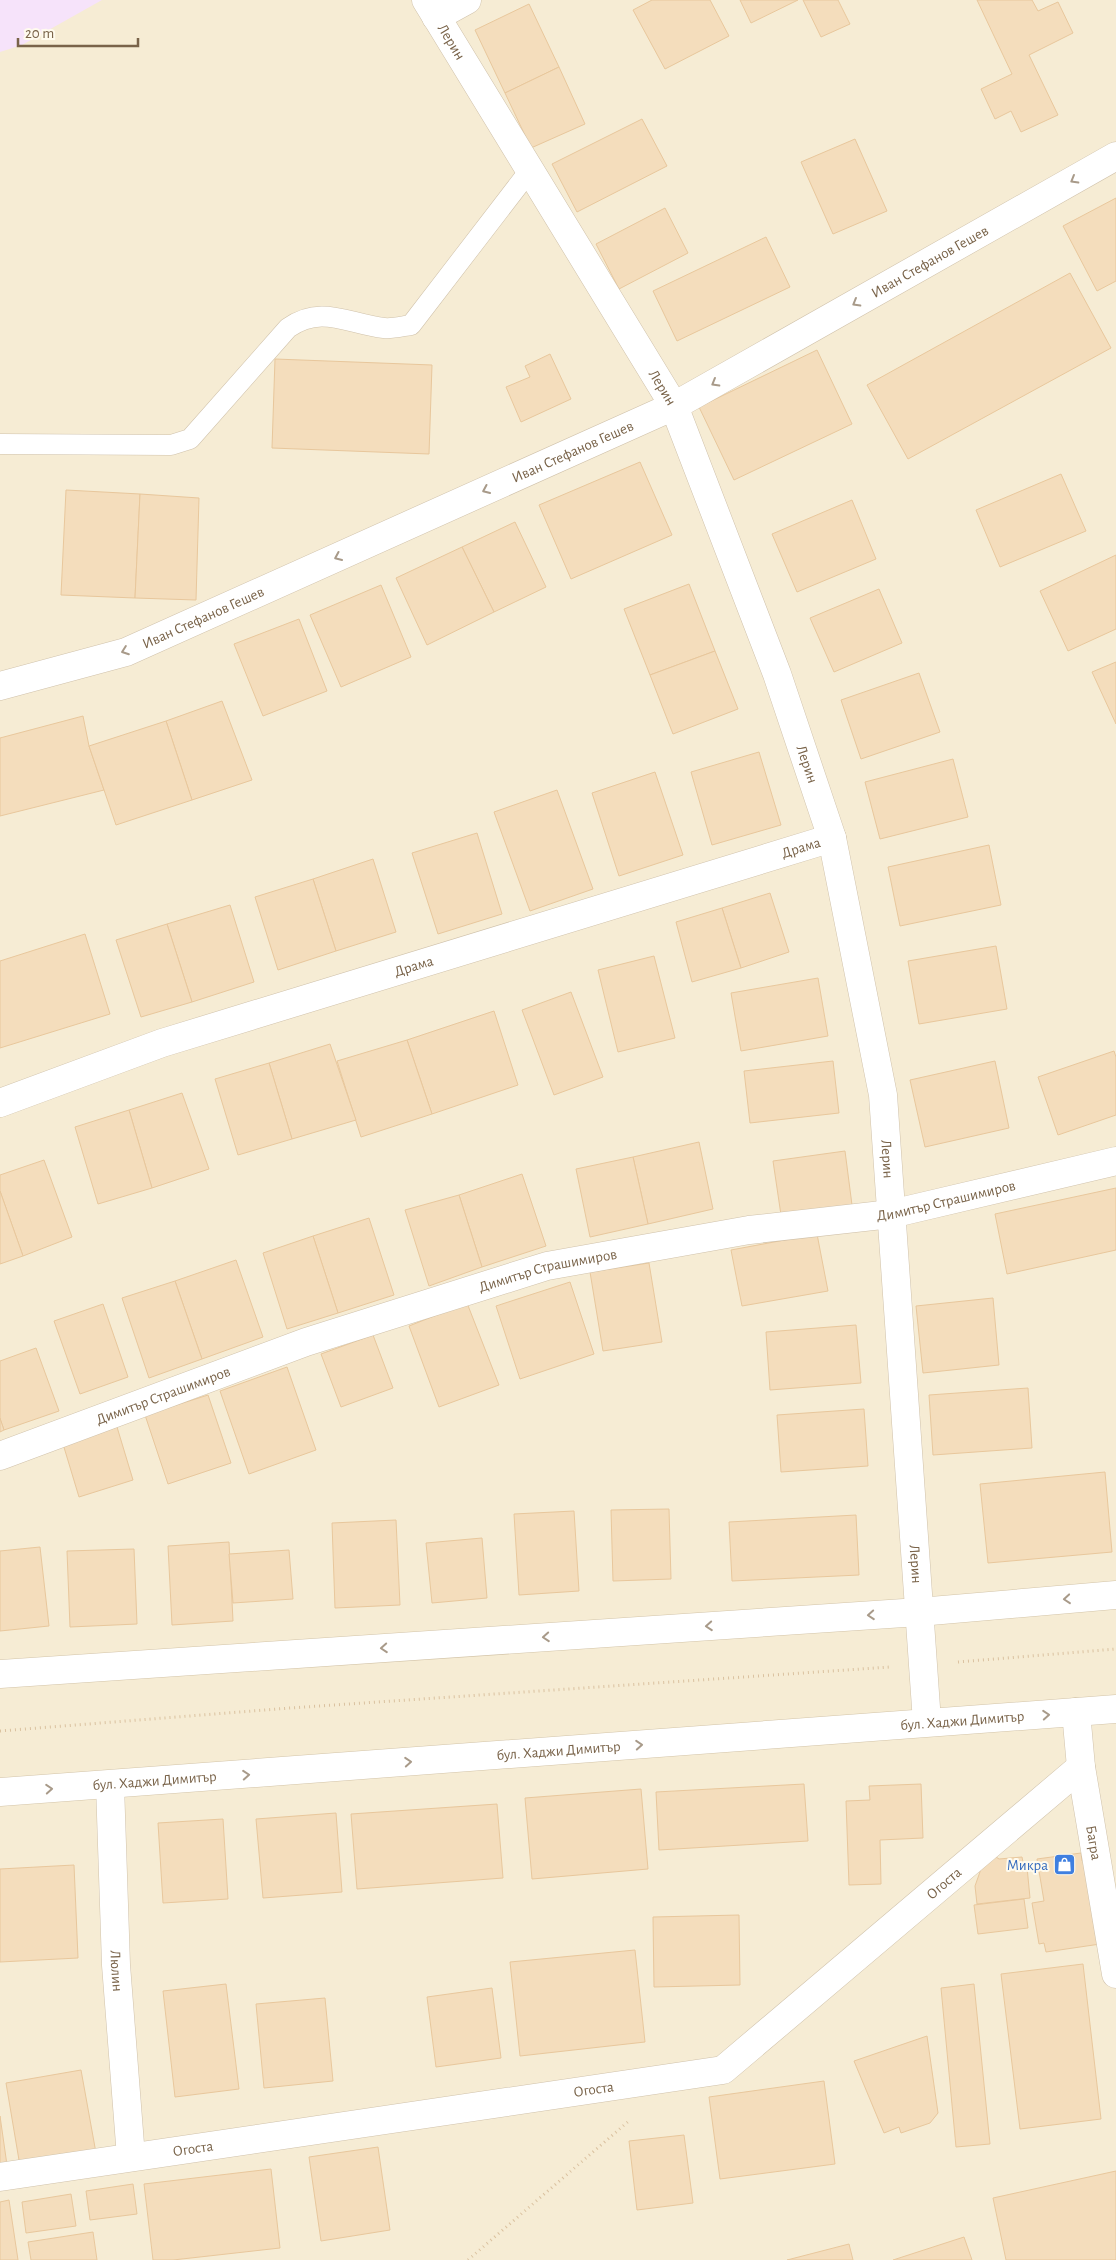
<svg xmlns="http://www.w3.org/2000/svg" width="1116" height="2260" font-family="'Alegreya Sans',sans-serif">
<rect width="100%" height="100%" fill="#fdf9e6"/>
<!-- residential -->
<rect fill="#f6ecd4" x="0" y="0" width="1116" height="2260"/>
<!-- education -->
<path fill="#f6e3fa" d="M0,0H102L22,45L0,52Z"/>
<!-- building -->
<g fill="#f4ddbc" stroke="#e8c79c">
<path d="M652,0H710L729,36L665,69L633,10Z"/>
<path d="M740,0H798L751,23Z"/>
<path d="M803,0H838L850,24L821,37Z"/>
<path d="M977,0H1032L1038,11L1058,2L1073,33L1029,55L1058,115L1021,132L1011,111L995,119L981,89L1012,74Z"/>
<path d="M529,4L559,67L505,93L475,30Z"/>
<path d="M559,67L585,124L531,148L505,93Z"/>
<path d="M642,119L667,166L577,212L552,164Z"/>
<path d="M855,139L887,211L833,234L801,162Z"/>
<path d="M1116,198V281L1097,291L1063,226Z"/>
<path d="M665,208L688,253L619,289L596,244Z"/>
<path d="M766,237L790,287L677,341L653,291Z"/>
<path d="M1070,273L1111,348L908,459L867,385Z"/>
<path d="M817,350L852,424L734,480L699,407Z"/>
<path d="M550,354L571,399L521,422L506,387L530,377L525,366Z"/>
<path d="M275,359L432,365L429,454L272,448Z"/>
<path d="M640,462L672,535L571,579L539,505Z"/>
<path d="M1061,474L1086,531L1000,567L976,510Z"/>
<path d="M66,490L140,494L135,598L61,595Z"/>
<path d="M140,494L199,498L196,600L135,598Z"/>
<path d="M852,500L876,559L797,592L772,534Z"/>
<path d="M515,522L546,587L494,612L462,547Z"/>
<path d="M462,547L494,612L427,645L396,578Z"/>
<path d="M1116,555V629L1068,651L1040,591Z"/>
<path d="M689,584L715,651L650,675L624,609Z"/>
<path d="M381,585L411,657L341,687L310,615Z"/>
<path d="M879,589L902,643L834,672L810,618Z"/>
<path d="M299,619L327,691L263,716L234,644Z"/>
<path d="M715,651L738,709L673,734L650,675Z"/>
<path d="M1116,662V724L1092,672Z"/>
<path d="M919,673L940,732L861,759L841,700Z"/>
<path d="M222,701L252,780L192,800L166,721Z"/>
<path d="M83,716L89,746L104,790L0,816V738Z"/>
<path d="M166,721L192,800L116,825L89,746Z"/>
<path d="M759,752L781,825L712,845L691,772Z"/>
<path d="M953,759L968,817L880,839L865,782Z"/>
<path d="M655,772L683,855L619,876L592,793Z"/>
<path d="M557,790L593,889L530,911L494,812Z"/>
<path d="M477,833L502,914L438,934L412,853Z"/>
<path d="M989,845L1001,905L900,926L888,867Z"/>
<path d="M373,859L396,932L336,951L313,879Z"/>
<path d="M313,879L336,951L278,970L255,897Z"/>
<path d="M770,893L789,952L741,968L722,908Z"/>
<path d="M230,905L254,982L192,1002L167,924Z"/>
<path d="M722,908L741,968L692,982L676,922Z"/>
<path d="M167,924L192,1002L141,1017L116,940Z"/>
<path d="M85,934L110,1014L0,1048V961Z"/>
<path d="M996,946L1007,1009L919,1024L908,961Z"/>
<path d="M654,956L675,1038L618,1052L598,970Z"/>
<path d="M818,978L828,1036L741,1051L731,993Z"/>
<path d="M571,992L603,1077L554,1095L522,1010Z"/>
<path d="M494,1011L518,1085L432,1114L407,1040Z"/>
<path d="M407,1040L432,1114L361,1137L337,1061Z"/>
<path d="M330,1044L356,1120L292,1139L269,1063Z"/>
<path d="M1114,1051L1116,1057V1115L1058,1135L1038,1077Z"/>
<path d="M833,1061L839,1113L750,1123L744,1071Z"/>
<path d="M995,1061L1009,1128L925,1147L910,1080Z"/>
<path d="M269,1063L292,1139L238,1155L215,1079Z"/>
<path d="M182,1093L209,1169L152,1188L129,1110Z"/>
<path d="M129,1110L152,1188L98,1204L75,1127Z"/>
<path d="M699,1142L713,1209L648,1224L633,1157Z"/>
<path d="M845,1151L852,1205L781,1215L773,1161Z"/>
<path d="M633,1157L648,1224L590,1237L576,1169Z"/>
<path d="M44,1160L72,1237L23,1256L0,1191V1175Z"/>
<path d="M522,1174L546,1246L482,1267L459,1195Z"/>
<path d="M1116,1188V1250L1007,1274L995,1214Z"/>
<path d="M0,1191L23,1256L0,1264Z"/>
<path d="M459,1195L482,1267L429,1286L405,1210Z"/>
<path d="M369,1218L394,1295L338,1313L313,1236Z"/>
<path d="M817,1234L828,1291L742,1306L731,1250Z"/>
<path d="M313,1236L338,1313L287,1329L263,1253Z"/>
<path d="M236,1260L263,1337L202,1359L175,1281Z"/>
<path d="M649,1263L662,1342L603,1351L590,1272Z"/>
<path d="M175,1281L202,1359L149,1378L122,1298Z"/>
<path d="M570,1282L594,1354L520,1379L496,1306Z"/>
<path d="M993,1298L999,1365L923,1373L916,1306Z"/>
<path d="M467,1303L499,1385L439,1407L409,1326Z"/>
<path d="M103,1304L128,1377L80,1394L54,1321Z"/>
<path d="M856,1325L861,1383L770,1390L766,1332Z"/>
<path d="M373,1335L393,1388L341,1407L321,1354Z"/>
<path d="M36,1348L59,1411L4,1430L0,1419V1361Z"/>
<path d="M287,1367L316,1450L249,1474L220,1391Z"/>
<path d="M1028,1388L1032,1448L933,1455L929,1395Z"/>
<path d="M208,1395L231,1463L168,1484L145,1415Z"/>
<path d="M864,1409L868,1466L781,1472L777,1415Z"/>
<path d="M0,1418L4,1430L0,1432Z"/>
<path d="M117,1427L133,1480L79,1497L63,1444Z"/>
<path d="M1105,1472L1112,1552L988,1563L980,1484Z"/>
<path d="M669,1509L671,1579L613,1581L611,1510Z"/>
<path d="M574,1511L579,1591L519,1595L514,1514Z"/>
<path d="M856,1515L859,1575L732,1581L729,1522Z"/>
<path d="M396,1520L400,1605L335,1608L332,1523Z"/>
<path d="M482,1538L487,1598L432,1603L426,1543Z"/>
<path d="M229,1542L233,1621L172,1625L168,1546Z"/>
<path d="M40,1547L49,1626L0,1631V1551Z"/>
<path d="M134,1549L137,1624L70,1627L67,1551Z"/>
<path d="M289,1550L293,1599L233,1603L229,1554Z"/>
<path d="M804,1784L808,1841L659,1850L656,1792Z"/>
<path d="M921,1784L923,1838L880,1840L881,1884L849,1885L846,1801L870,1800L869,1786Z"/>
<path d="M641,1789L648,1869L532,1879L525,1798Z"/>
<path d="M497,1804L503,1878L357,1889L351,1814Z"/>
<path d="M336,1813L342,1892L263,1898L256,1819Z"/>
<path d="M223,1819L228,1899L163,1903L158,1823Z"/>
<path d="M1081,1853L1082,1861L1094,1859L1107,1943L1046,1952L1044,1943L1039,1944L1032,1903L1044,1901L1037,1859Z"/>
<path d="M992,1854L999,1859L1022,1857L1024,1867H1027L1030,1898L977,1904L975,1886L981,1869Z"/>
<path d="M74,1865L78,1958L0,1962V1869Z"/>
<path d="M1024,1899L1028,1928L978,1934L974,1905Z"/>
<path d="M739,1915L740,1985L654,1987L653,1917Z"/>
<path d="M635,1950L645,2042L520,2056L510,1962Z"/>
<path d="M1083,1964L1101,2119L1020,2129L1001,1974Z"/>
<path d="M226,1984L239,2089L175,2097L163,1991Z"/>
<path d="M974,1984L990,2144L956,2147L941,1988Z"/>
<path d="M492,1988L501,2058L436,2067L427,1997Z"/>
<path d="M325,1998L333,2081L264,2088L256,2004Z"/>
<path d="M927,2036L938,2113L930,2123L901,2133L899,2127L884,2133L854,2061Z"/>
<path d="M81,2070L96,2153L20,2166L6,2083Z"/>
<path d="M824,2081L835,2164L720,2179L709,2097Z"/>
<path d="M0,2116L7,2165H0Z"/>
<path d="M684,2135L693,2203L637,2210L629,2141Z"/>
<path d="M378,2147L390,2230L321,2241L309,2157Z"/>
<path d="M271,2169L280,2248L173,2260H153L144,2184Z"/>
<path d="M1116,2171V2260H1006L993,2198Z"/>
<path d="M133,2184L137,2214L90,2220L86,2191Z"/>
<path d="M71,2194L76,2226L26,2233L22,2202Z"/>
<path d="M9,2200L18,2260H0V2202Z"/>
<path d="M93,2232L97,2260H31L28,2242Z"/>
<path d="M964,2237L972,2260H893Z"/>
<path d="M849,2244L853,2260H787Z"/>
</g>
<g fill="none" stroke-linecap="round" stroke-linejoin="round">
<defs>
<path id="lane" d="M0,444L171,445L190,439L288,328C321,304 348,324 384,328C393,329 403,326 411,325L530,170"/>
<g id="street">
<path id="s1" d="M426,0L674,406L777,674L832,838L883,1095L927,1722"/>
<path d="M436,17L467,0"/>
<path id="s2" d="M0,686L126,652L674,406L1116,156"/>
<path id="s3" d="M0,1103L162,1043L832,838"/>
<path id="s4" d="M0,1456L306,1342L547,1266L749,1230L891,1214L1116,1161"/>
<path id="s5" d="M1076,1712L1081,1767L1116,1974"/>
<path id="s6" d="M110,1785L116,1965L131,2157"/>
<path id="s7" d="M0,2177L723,2070L1081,1767"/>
</g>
<g id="secondary">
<path d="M0,1674L919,1612L1116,1595"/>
<path id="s8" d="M0,1792L1116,1709"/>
</g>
</defs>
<!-- lane casing -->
<use href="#lane" stroke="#d0c2ab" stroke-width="21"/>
<!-- street casing -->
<use href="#street" stroke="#d0c2ab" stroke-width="29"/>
<!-- secondary casing -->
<use href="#secondary" stroke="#d3c4a8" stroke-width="29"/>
<!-- path -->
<g stroke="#dac19f" stroke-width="3" stroke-dasharray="1 4" stroke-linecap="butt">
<path d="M958,1662L1116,1649"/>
<path d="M0,1731L290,1708L890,1667"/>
<path d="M468,2260L630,2120"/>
</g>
<!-- lane -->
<use href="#lane" stroke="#fff" stroke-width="20"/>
<!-- street -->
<use href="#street" stroke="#fff" stroke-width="28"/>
<!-- secondary -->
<use href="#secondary" stroke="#fff" stroke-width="28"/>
</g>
<!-- one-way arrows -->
<defs><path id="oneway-chevron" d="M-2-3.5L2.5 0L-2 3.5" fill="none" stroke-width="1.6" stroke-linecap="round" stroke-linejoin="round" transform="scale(1.25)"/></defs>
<g stroke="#a89a89">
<use href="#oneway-chevron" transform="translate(1074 180) rotate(150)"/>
<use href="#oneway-chevron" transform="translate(856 303) rotate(150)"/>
<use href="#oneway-chevron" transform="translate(715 383) rotate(150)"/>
<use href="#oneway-chevron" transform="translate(486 490) rotate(156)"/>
<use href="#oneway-chevron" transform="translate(338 557) rotate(156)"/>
<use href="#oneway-chevron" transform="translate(125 651) rotate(160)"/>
<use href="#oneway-chevron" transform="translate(1067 1599) rotate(175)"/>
<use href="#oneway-chevron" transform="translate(871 1615) rotate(176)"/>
<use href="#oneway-chevron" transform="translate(709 1626) rotate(176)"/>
<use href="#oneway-chevron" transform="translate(546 1637) rotate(176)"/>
<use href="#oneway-chevron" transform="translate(384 1648) rotate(176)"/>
<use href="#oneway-chevron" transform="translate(1046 1715) rotate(-4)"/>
<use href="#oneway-chevron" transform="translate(639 1745) rotate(-4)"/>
<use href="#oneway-chevron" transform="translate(408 1762) rotate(-4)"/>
<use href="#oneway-chevron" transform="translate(246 1775) rotate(-4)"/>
<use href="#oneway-chevron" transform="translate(49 1789) rotate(-4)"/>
</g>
<!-- icons -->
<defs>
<symbol id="shop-square" viewBox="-11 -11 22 22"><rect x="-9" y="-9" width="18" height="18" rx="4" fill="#3f7fe0" stroke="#fffbee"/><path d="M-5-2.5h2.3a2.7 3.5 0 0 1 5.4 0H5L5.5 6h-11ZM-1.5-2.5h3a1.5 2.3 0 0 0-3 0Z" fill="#fff"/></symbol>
</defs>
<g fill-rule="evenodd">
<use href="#shop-square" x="1052" y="1852" width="25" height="25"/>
</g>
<g text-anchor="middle" stroke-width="4" stroke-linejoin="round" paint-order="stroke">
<!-- street labels -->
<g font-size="15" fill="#796349" stroke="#fffbee">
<text dy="5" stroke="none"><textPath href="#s1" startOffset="49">Лерин</textPath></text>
<text dy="5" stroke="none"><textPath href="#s2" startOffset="1025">Иван Стефанов Гешев</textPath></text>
<text dy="5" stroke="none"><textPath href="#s1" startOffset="454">Лерин</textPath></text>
<text dy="5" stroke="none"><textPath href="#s2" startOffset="620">Иван Стефанов Гешев</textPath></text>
<text dy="5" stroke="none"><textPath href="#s2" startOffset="215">Иван Стефанов Гешев</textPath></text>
<text dy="5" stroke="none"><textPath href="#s1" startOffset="858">Лерин</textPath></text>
<text dy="5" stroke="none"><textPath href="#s3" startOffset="841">Драма</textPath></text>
<text dy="5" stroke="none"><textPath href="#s3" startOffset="436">Драма</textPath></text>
<text dy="5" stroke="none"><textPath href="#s1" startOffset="1262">Лерин</textPath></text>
<text dy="5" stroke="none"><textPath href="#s4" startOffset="984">Димитър Страшимиров</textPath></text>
<text dy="5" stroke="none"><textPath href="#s4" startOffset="579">Димитър Страшимиров</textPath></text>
<text dy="5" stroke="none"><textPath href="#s4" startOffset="174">Димитър Страшимиров</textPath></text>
<text dy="5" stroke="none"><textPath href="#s1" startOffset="1668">Лерин</textPath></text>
<text dy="5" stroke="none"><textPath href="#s8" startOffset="965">бул. Хаджи Димитър</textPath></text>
<text dy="5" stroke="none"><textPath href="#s8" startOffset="560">бул. Хаджи Димитър</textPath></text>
<text dy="5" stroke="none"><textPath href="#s8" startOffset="155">бул. Хаджи Димитър</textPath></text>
<text dy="5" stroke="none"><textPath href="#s5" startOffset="132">Багра</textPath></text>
<text dy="5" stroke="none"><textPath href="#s7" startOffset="1020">Огоста</textPath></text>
<text dy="5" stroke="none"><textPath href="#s6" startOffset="186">Люлин</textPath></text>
<text dy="5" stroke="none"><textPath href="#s7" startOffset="600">Огоста</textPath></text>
<text dy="5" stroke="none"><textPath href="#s7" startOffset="195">Огоста</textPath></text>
</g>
<!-- shop labels -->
<g font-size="15" fill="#366cbe" stroke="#fffbee" text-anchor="end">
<text x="1048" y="1870">Микра</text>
</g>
</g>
<!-- scale -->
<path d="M18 38v8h120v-8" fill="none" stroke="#796349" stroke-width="2.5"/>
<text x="25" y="38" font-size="15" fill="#796349" stroke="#fffbee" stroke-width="4" paint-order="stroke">20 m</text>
</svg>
